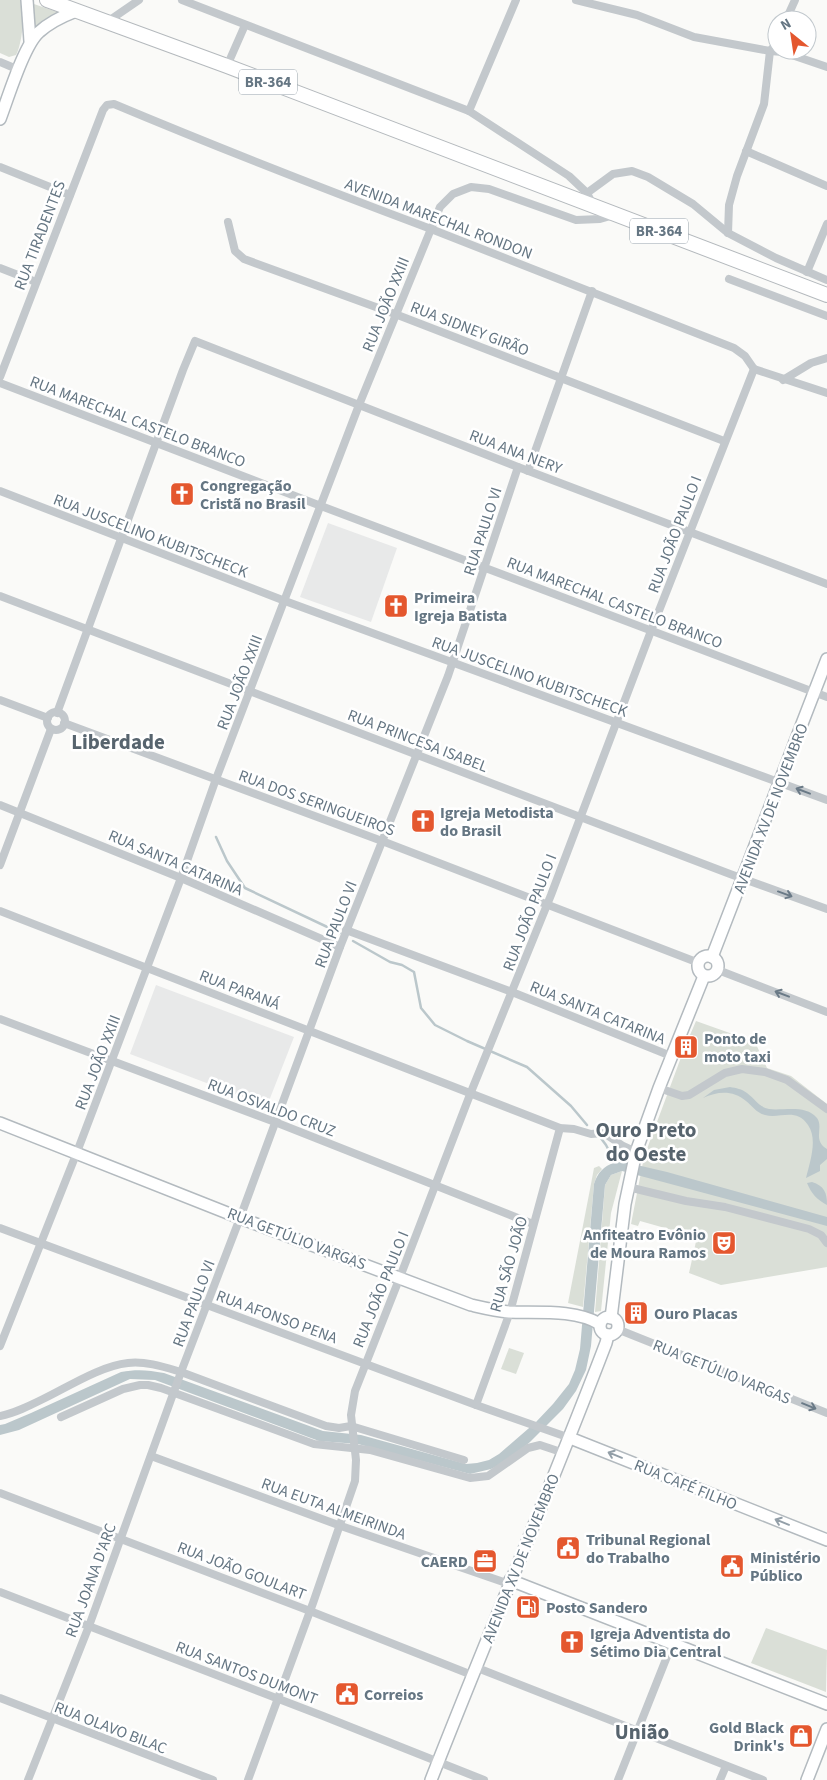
<svg xmlns="http://www.w3.org/2000/svg" width="827" height="1780" font-family="'Source Sans 3',sans-serif">
<rect width="100%" height="100%" fill="#fafaf8"/>
<!-- built -->
<g fill="#e8e9e9">
<path d="M328,523L397,548L371,622L300,597Z"/>
<path d="M156,985L294,1037L267,1106L130,1054Z"/>
</g>
<!-- green -->
<g fill="#dadfd7">
<path d="M0,0H20C26,11 22,44 16,55L9,57L0,53Z"/>
<path d="M31,3L60,13L34,30Z"/>
<path d="M696,1021L755,1042L767,1068L791,1076L827,1104V1267L721,1285L689,1273L697,1237L640,1221L638,1226L631,1224L644,1157L683,1052L688,1054L692,1043L687,1042Z"/>
<path d="M599,1166L602,1169L597,1175L594,1184L583,1307L568,1303L591,1184L594,1168Z"/>
<path d="M622,1171L611,1213L601,1311L595,1312L605,1185L611,1175Z"/>
<path d="M509,1348L524,1353L516,1374L501,1369Z"/>
<path d="M766,1628L827,1650L826,1692L751,1663Z"/>
</g>
<!-- water -->
<g fill="#bbc7cb">
<path d="M730,1087C736,1088 742,1089 747,1093C755,1099 759,1107 769,1109C783,1111 806,1104 817,1118C824,1128 812,1140 827,1149V1159L820,1165V1171L806,1178C810,1162 818,1139 808,1125C796,1107 780,1119 765,1115C757,1113 752,1106 746,1101C733,1090 718,1091 703,1098L714,1090Z"/>
<path d="M615,1162H624L667,1172L827,1217V1226L622,1171L611,1175L605,1185L591,1346L586,1370L576,1391L563,1409L530,1442L506,1462L491,1469L470,1474L358,1444L319,1441L155,1380L130,1379L19,1430L0,1435V1425L5,1424L31,1413L121,1372C137,1369 148,1370 164,1373L323,1431L361,1435L466,1464L477,1463L489,1460L499,1454L536,1422L553,1404L569,1384L575,1370L580,1349L594,1184C598,1172 603,1167 615,1162Z"/>
<path d="M812,1182C824,1186 827,1192 827,1205C817,1200 811,1193 807,1183Z"/>
</g>
<g fill="none" stroke-linecap="round" stroke-linejoin="round">
<!-- stream -->
<g stroke="#bbc7cb" stroke-width="2.5">
<path d="M216,837L227,861L245,888L340,933"/>
<path d="M353,941L390,962L402,965L414,972L421,1008L435,1025L467,1041L527,1067L571,1106L587,1125"/>
<path d="M600,1137L606,1145L616,1164"/>
</g>
<defs>
<g id="secondary">
<path d="M27,0L30,41"/>
<path d="M0,119C8,98 24,45 39,32C50,22 63,16 76,11"/>
<circle cx="708" cy="966" r="10"/>
<path d="M712,957L827,659"/>
<path d="M0,1123L240,1218L471,1305C484,1308 496,1311 509,1312C537,1313 575,1309 600,1324"/>
<circle cx="609" cy="1326" r="9"/>
<path d="M611,1318L625,1204L636,1152L659,1088L704,976"/>
<path d="M570,1438L827,1540"/>
<path d="M510,1580L827,1704"/>
<path d="M431,1780C488,1634 550,1490 606,1343L608,1335"/>
<path d="M807,1780L827,1729"/>
</g>
<path id="highway" d="M47,0L227,66L827,295"/>
</defs>
<!-- secondary casing -->
<use href="#secondary" stroke="#b3babf" stroke-width="14"/>
<!-- highway casing -->
<use href="#highway" stroke="#b4b9bd" stroke-width="16"/>
<!-- street -->
<g stroke="#c3c8cc" stroke-width="8">
<path d="M182,0L469,111L569,176L587,193L593,205"/>
<path d="M576,0L637,15L694,37L770,51L783,52L827,67"/>
<path d="M786,20L795,0"/>
<path d="M107,22L139,0"/>
<path d="M770,51L777,43"/>
<path d="M0,62L19,70"/>
<path d="M227,66L245,25"/>
<path d="M469,111L516,0"/>
<path d="M746,151L827,186"/>
<path d="M0,167L70,195"/>
<path d="M587,193L613,174L632,171L648,177L693,204L728,233L776,258L827,280"/>
<path d="M228,222L235,251L244,259L395,314L724,441"/>
<path d="M728,233L729,205L737,176L764,104L770,51"/>
<path d="M0,268L36,282"/>
<path d="M807,272L827,224"/>
<path d="M729,279L827,316"/>
<path d="M754,369L827,393"/>
<path d="M0,377L103,110L107,105L114,104C219,148 324,189 431,229C532,268 633,308 734,348L745,356L754,369"/>
<path d="M783,380L811,363L827,358"/>
<path d="M0,383L321,506L827,697"/>
<path d="M528,471L592,291"/>
<path d="M0,491L285,601L827,800"/>
<path d="M0,596L730,874L827,909"/>
<path d="M0,700L48,718"/>
<circle cx="56" cy="721" r="9"/>
<path d="M57,713L183,370L195,341L518,467L827,584"/>
<path d="M64,723L382,841L699,963"/>
<path d="M0,805L181,878L340,947"/>
<path d="M0,865L51,729"/>
<path d="M0,911L560,1128L574,1129L591,1134L604,1133L623,1146L636,1152"/>
<path d="M346,930L512,992L671,1056"/>
<path d="M718,970L827,1012"/>
<path d="M0,1019L275,1122L533,1224"/>
<path d="M659,1088L682,1096L689,1095L725,1073L742,1069L765,1072L787,1080L827,1109"/>
<path d="M628,1187L686,1201L725,1207L809,1229L821,1235L827,1243"/>
<path d="M0,1228L476,1405L570,1438"/>
<path d="M617,1329L827,1413"/>
<path d="M0,1346L77,1152L181,878L216,779L359,405L440,207L453,194L471,187L489,189L576,220L600,219L614,215"/>
<path d="M476,1405L510,1312L560,1128"/>
<path d="M0,1416C15,1413 29,1406 43,1399C68,1387 100,1366 128,1363C146,1361 164,1367 181,1372L326,1426L339,1428L351,1426L464,1460"/>
<path d="M61,1417L123,1389L140,1385H148L161,1388L314,1444L370,1450L470,1478L488,1476L528,1448L540,1445L564,1453"/>
<path d="M151,1456L341,1526L509,1584"/>
<path d="M0,1493L310,1611L472,1675"/>
<path d="M0,1592L323,1716L484,1780"/>
<path d="M475,1667L763,1780"/>
<path d="M0,1698L213,1780"/>
<path d="M28,1780L89,1626L181,1372L240,1218L340,947L448,676L518,467"/>
<path d="M248,1780L313,1603L355,1481L356,1460L351,1415L355,1391L400,1277L471,1092L551,895L651,631L754,369"/>
<path d="M618,1780L672,1644"/>
<path d="M720,1780L726,1766"/>
</g>
<!-- secondary -->
<use href="#secondary" stroke="#fff" stroke-width="11"/>
<!-- highway -->
<use href="#highway" stroke="#fff" stroke-width="14"/>
</g>
<!-- one-way arrows -->
<defs><path id="oneway-shaft" d="M-6 0H5M1.5-3L5.5 0L1.5 3" fill="none" stroke-width="1.6" stroke-linecap="round" stroke-linejoin="round" transform="scale(1.25)"/></defs>
<g stroke="#6a7a87">
<use href="#oneway-shaft" transform="translate(803 791) rotate(-159)"/>
<use href="#oneway-shaft" transform="translate(785 894) rotate(20)"/>
<use href="#oneway-shaft" transform="translate(782 994) rotate(-159)"/>
<use href="#oneway-shaft" transform="translate(809 1406) rotate(22)"/>
</g>
<g stroke="#939fa8">
<use href="#oneway-shaft" transform="translate(615 1455) rotate(-158)"/>
<use href="#oneway-shaft" transform="translate(782 1522) rotate(-158)"/>
</g>
<!-- icons -->
<defs>
<symbol id="church-square" viewBox="-11 -11 22 22"><rect x="-9" y="-9" width="18" height="18" rx="4" fill="#e4572e" stroke="#fff"/><path d="M-1.2-6h2.4v3.5h3.3v2.4h-3.3V6h-2.4V-.1h-3.3v-2.4h3.3Z" fill="#fff"/></symbol>
<symbol id="building-square" viewBox="-11 -11 22 22"><rect x="-9" y="-9" width="18" height="18" rx="4" fill="#e4572e" stroke="#fff"/><path d="M-4-6H4V6H1V3H-1V6H-4ZM-2.5-4.3h1.7v1.8h-1.7ZM.8-4.3h1.7v1.8H.8ZM-2.5-1h1.7V.8h-1.7ZM.8-1h1.7V.8H.8Z" fill="#fff"/></symbol>
<symbol id="theatre-square" viewBox="-11 -11 22 22"><rect x="-9" y="-9" width="18" height="18" rx="4" fill="#e4572e" stroke="#fff"/><path d="M-5-5.5Q0-4 5-5.5V0Q5 5 0 6Q-5 5-5 0ZM-3.3-2.5H-1v1.5H-3.3ZM1-2.5H3.3v1.5H1ZM-2.8 1Q0 5.5 2.8 1Z" fill="#fff"/></symbol>
<symbol id="civic-square" viewBox="-11 -11 22 22"><rect x="-9" y="-9" width="18" height="18" rx="4" fill="#e4572e" stroke="#fff"/><path d="M-.6-6.5H3V-4.5H.6V-3L4-1V1h2V6H-6V1h2V-1L-.6-3ZM-1.2 2.5V6h2.4V2.5Z" fill="#fff"/></symbol>
<symbol id="office-square" viewBox="-11 -11 22 22"><rect x="-9" y="-9" width="18" height="18" rx="4" fill="#e4572e" stroke="#fff"/><path d="M-6-3h4V-5.5h4V-3h4V5H-6ZM-1-4.5V-3h2v-1.5ZM-6 0V1H6V0Z" fill="#fff"/></symbol>
<symbol id="fuel-square" viewBox="-11 -11 22 22"><rect x="-9" y="-9" width="18" height="18" rx="4" fill="#e4572e" stroke="#fff"/><path d="M-5.5-6h7V0h2V4h1.3V-2.5L3-4.5l.8-.8L6-3V5H2.5V1h-1V6h-7ZM-4.2-4.7v3.2H.2V-4.7Z" fill="#fff"/></symbol>
<symbol id="shop-square" viewBox="-11 -11 22 22"><rect x="-9" y="-9" width="18" height="18" rx="4" fill="#e4572e" stroke="#fff"/><path d="M-5-2.5h2.3a2.7 3.5 0 0 1 5.4 0H5L5.5 6h-11ZM-1.5-2.5h3a1.5 2.3 0 0 0-3 0Z" fill="#fff"/></symbol>
</defs>
<g fill-rule="evenodd">
<use href="#church-square" x="168" y="480" width="28" height="28"/>
<use href="#church-square" x="382" y="592" width="28" height="28"/>
<use href="#church-square" x="409" y="807" width="28" height="28"/>
<use href="#building-square" x="672" y="1033" width="28" height="28"/>
<use href="#theatre-square" x="710" y="1229" width="28" height="28"/>
<use href="#building-square" x="622" y="1299" width="28" height="28"/>
<use href="#civic-square" x="554" y="1534" width="28" height="28"/>
<use href="#office-square" x="471" y="1547" width="28" height="28"/>
<use href="#civic-square" x="718" y="1552" width="28" height="28"/>
<use href="#fuel-square" x="514" y="1593" width="28" height="28"/>
<use href="#church-square" x="558" y="1628" width="28" height="28"/>
<use href="#civic-square" x="333" y="1680" width="28" height="28"/>
<use href="#shop-square" x="787" y="1722" width="28" height="28"/>
</g>
<g text-anchor="middle" stroke-width="5" stroke-linejoin="round" paint-order="stroke">
<!-- shield labels -->
<g fill="#fff" stroke="#939fa8" stroke-width="1">
<rect x="239" y="69.5" width="58" height="25" rx="4"/>
<rect x="630" y="218.5" width="58" height="25" rx="4"/>
</g>
<g font-size="15" font-weight="bold" fill="#657683">
<text x="268" y="87">BR-364</text>
<text x="659" y="236">BR-364</text>
</g>
<!-- street labels -->
<g font-size="16" fill="#657683" stroke="#fff">
<text transform="translate(439 218) rotate(21)" y="6">AVENIDA MARECHAL RONDON</text>
<text transform="translate(39 235) rotate(-69)" y="6">RUA TIRADENTES</text>
<text transform="translate(385 304) rotate(-68)" y="6">RUA JOÃO XXIII</text>
<text transform="translate(470 328) rotate(21)" y="6">RUA SIDNEY GIRÃO</text>
<text transform="translate(138 421) rotate(21)" y="6">RUA MARECHAL CASTELO BRANCO</text>
<text transform="translate(516 451) rotate(21)" y="6">RUA ANA NERY</text>
<text transform="translate(482 531) rotate(-72)" y="6">RUA PAULO VI</text>
<text transform="translate(674 534) rotate(-69)" y="6">RUA JOÃO PAULO I</text>
<text transform="translate(151 535) rotate(21)" y="6">RUA JUSCELINO KUBITSCHECK</text>
<text transform="translate(615 602) rotate(21)" y="6">RUA MARECHAL CASTELO BRANCO</text>
<text transform="translate(530 676) rotate(20)" y="6">RUA JUSCELINO KUBITSCHECK</text>
<text transform="translate(239 682) rotate(-69)" y="6">RUA JOÃO XXIII</text>
<text transform="translate(418 740) rotate(21)" y="6">RUA PRINCESA ISABEL</text>
<text transform="translate(317 802) rotate(20)" y="6">RUA DOS SERINGUEIROS</text>
<text transform="translate(770 808) rotate(-69)" y="6">AVENIDA XV DE NOVEMBRO</text>
<text transform="translate(176 862) rotate(23)" y="6">RUA SANTA CATARINA</text>
<text transform="translate(529 912) rotate(-69)" y="6">RUA JOÃO PAULO I</text>
<text transform="translate(335 924) rotate(-69)" y="6">RUA PAULO VI</text>
<text transform="translate(240 989) rotate(21)" y="6">RUA PARANÁ</text>
<text transform="translate(598 1012) rotate(22)" y="6">RUA SANTA CATARINA</text>
<text transform="translate(97 1062) rotate(-69)" y="6">RUA JOÃO XXIII</text>
<text transform="translate(272 1107) rotate(21)" y="6">RUA OSVALDO CRUZ</text>
<text transform="translate(297 1238) rotate(21)" y="6">RUA GETÚLIO VARGAS</text>
<text transform="translate(508 1264) rotate(-74)" y="6">RUA SÃO JOÃO</text>
<text transform="translate(380 1289) rotate(-68)" y="6">RUA JOÃO PAULO I</text>
<text transform="translate(193 1303) rotate(-69)" y="6">RUA PAULO VI</text>
<text transform="translate(277 1316) rotate(20)" y="6">RUA AFONSO PENA</text>
<text transform="translate(722 1371) rotate(22)" y="6">RUA GETÚLIO VARGAS</text>
<text transform="translate(686 1484) rotate(22)" y="6">RUA CAFÉ FILHO</text>
<text transform="translate(334 1508) rotate(20)" y="6">RUA EUTA ALMEIRINDA</text>
<text transform="translate(520 1558) rotate(-68)" y="6">AVENIDA XV DE NOVEMBRO</text>
<text transform="translate(242 1570) rotate(21)" y="6">RUA JOÃO GOULART</text>
<text transform="translate(90 1580) rotate(-70)" y="6">RUA JOANA D'ARC</text>
<text transform="translate(247 1672) rotate(21)" y="6">RUA SANTOS DUMONT</text>
<text transform="translate(111 1727) rotate(21)" y="6">RUA OLAVO BILAC</text>
</g>
<!-- poi labels -->
<g font-size="16" font-weight="bold" fill="#657683" stroke="#fff" text-anchor="start">
<text x="200" y="491">Congregação<tspan x="200" dy="18">Cristã no Brasil</tspan></text>
<text x="414" y="603">Primeira<tspan x="414" dy="18">Igreja Batista</tspan></text>
<text x="440" y="818">Igreja Metodista<tspan x="440" dy="18">do Brasil</tspan></text>
<text x="704" y="1044">Ponto de<tspan x="704" dy="18">moto taxi</tspan></text>
<text x="706" y="1240" text-anchor="end">Anfiteatro Evônio<tspan x="706" dy="18">de Moura Ramos</tspan></text>
<text x="654" y="1319">Ouro Placas</text>
<text x="586" y="1545">Tribunal Regional<tspan x="586" dy="18">do Trabalho</tspan></text>
<text x="750" y="1563">Ministério<tspan x="750" dy="18">Público</tspan></text>
<text x="468" y="1567" text-anchor="end">CAERD</text>
<text x="546" y="1613">Posto Sandero</text>
<text x="590" y="1639">Igreja Adventista do<tspan x="590" dy="18">Sétimo Dia Central</tspan></text>
<text x="364" y="1700">Correios</text>
<text x="784" y="1733" text-anchor="end">Gold Black<tspan x="784" dy="18">Drink's</tspan></text>
</g>
<!-- district labels -->
<g font-size="21" font-weight="bold" fill="#57646e" stroke="#fff">
<text x="118" y="749">Liberdade</text>
<text x="646" y="1137">Ouro Preto<tspan x="646" dy="24">do Oeste</tspan></text>
<text x="642" y="1739">União</text>
</g>
</g>
<!-- north arrow -->
<g transform="translate(792 35) rotate(330)"><circle r="24" fill="#ffffff" stroke="#c1c8cd"/>
<path d="M0-4L9 19L0 12L-9 19Z" fill="#e4572e"/>
<text y="-8" font-size="14" font-weight="bold" text-anchor="middle" fill="#657683">N</text>
</g>
</svg>
